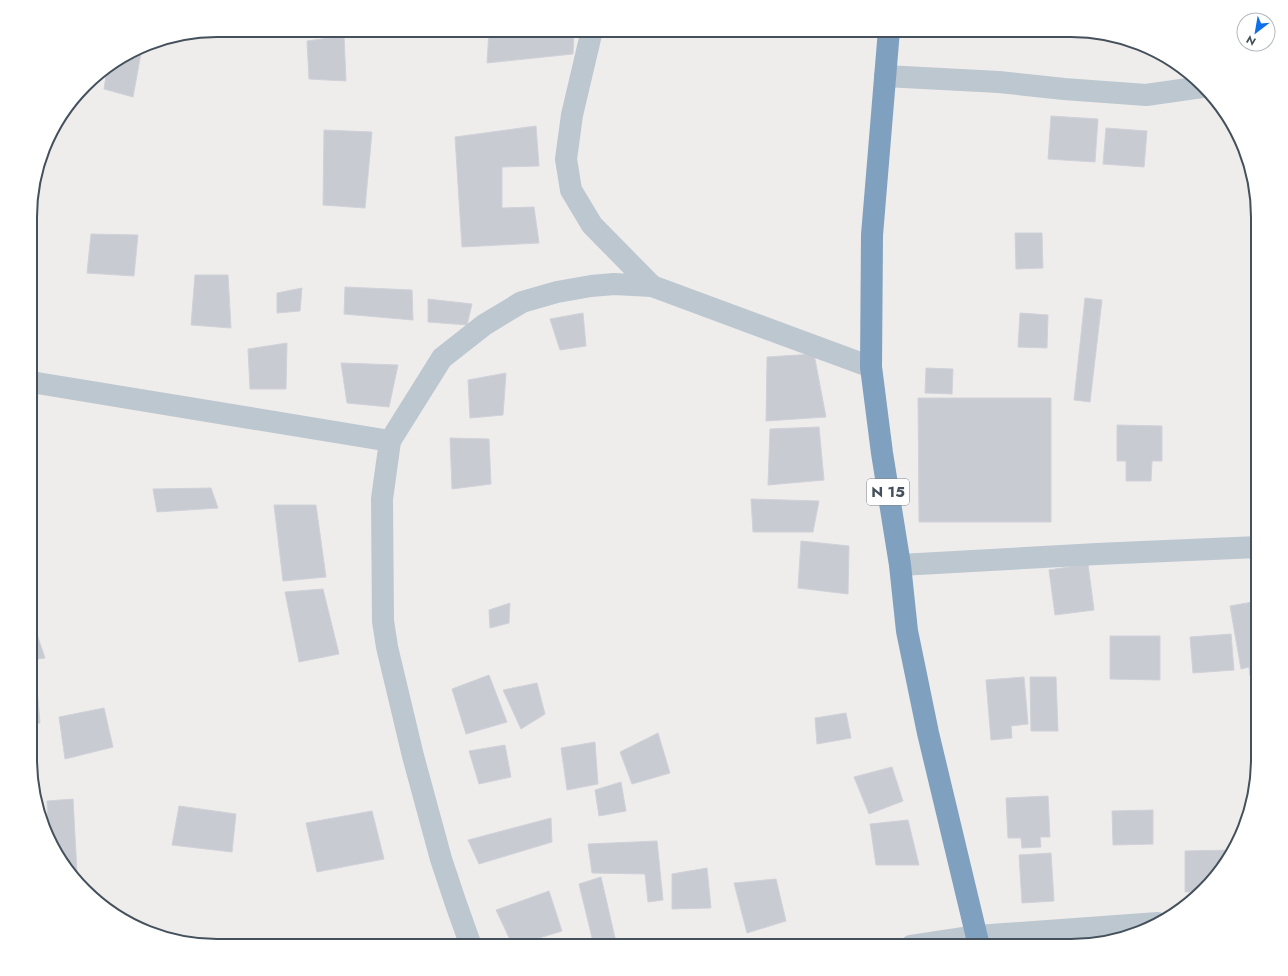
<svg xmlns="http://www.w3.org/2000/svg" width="1288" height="976" font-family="Jost,sans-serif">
<rect width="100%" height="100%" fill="#efecec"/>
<!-- building -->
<g fill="#c9cbd2" stroke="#d0d2d9">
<path d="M489,30H574L573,54L487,63Z"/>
<path d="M344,36L346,81L309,79L307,41Z"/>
<path d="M136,52L141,53L133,97L104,89L107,69Z"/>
<path d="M1051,116L1098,119L1095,162L1048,159Z"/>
<path d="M536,126L539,166L502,167V208L534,207L539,243L462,247L455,137Z"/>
<path d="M1106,128L1147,131L1144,167L1103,164Z"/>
<path d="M324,130L372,132L365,208L323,205Z"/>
<path d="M37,178L32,201V193Z"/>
<path d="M1015,233H1042L1043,268L1016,269Z"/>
<path d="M91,234L138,235L134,276L87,273Z"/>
<path d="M195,275H228L231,328L191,325Z"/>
<path d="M345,287L412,290L413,320L344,314Z"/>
<path d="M302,288L300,311L277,313V293Z"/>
<path d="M1085,298L1102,300L1090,402L1074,400Z"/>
<path d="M428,299L472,304L467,325L428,322Z"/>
<path d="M583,313L586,346L560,350L550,319Z"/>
<path d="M1020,313L1048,315L1047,348L1018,347Z"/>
<path d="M287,343L286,389H250L248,349Z"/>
<path d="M814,354L826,417L766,421L767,357Z"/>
<path d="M341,363L398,365L389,407L347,403Z"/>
<path d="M926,368L953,369L952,394L925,393Z"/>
<path d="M506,373L503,415L470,418L468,380Z"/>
<path d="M918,398H1051V522H919Z"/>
<path d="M1117,425L1162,426V461H1152L1151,481H1126V461H1117Z"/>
<path d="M819,427L824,480L768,485L770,429Z"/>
<path d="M450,438L489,439L491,484L452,489Z"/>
<path d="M211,488L218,508L157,512L153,489Z"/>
<path d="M751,499L819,501L813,532H753Z"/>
<path d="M274,505H316L326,577L283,581Z"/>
<path d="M801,541L849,546L848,594L798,588Z"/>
<path d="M31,548L36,571L31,572Z"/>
<path d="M1088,564L1094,610L1055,615L1049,570Z"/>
<path d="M323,589L339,654L299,662L285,592Z"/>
<path d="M1258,601V675L1250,676L1249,667L1241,669L1230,606Z"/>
<path d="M510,603L509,623L490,628L489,610Z"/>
<path d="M31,617L45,658L31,660Z"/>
<path d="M1231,634L1234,670L1193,673L1190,637Z"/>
<path d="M1110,636H1160V680L1110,679Z"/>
<path d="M31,667H35L40,723H31Z"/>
<path d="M489,675L507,722L466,734L452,689Z"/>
<path d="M1024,677L1028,724L1011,726L1012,738L991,740L986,680Z"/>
<path d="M1030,677H1056L1058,731H1031Z"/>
<path d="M537,683L545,714L521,729L503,690Z"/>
<path d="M104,708L113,747L65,759L59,717Z"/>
<path d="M846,713L851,738L817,744L815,718Z"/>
<path d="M658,733L670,773L632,784L620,752Z"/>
<path d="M595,742L598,784L567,790L561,748Z"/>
<path d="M505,745L511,777L479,784L469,751Z"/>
<path d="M892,767L903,801L869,814L854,777Z"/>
<path d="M621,782L626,811L599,816L595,790Z"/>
<path d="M1048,796L1050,837H1040L1041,847L1022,848L1021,838H1008L1006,798Z"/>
<path d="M73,799L77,872H73L49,842L48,836L47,801Z"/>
<path d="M179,806L236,814L232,852L172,845Z"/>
<path d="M1153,810V844L1113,845L1112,811Z"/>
<path d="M372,811L384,859L317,872L306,823Z"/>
<path d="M551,818L552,842L479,864L468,840Z"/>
<path d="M908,820L919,865H876L870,824Z"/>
<path d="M657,841L663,900L648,902L645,874L592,873L588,844Z"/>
<path d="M1232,850L1212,882L1199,892H1185V851Z"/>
<path d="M1051,853L1054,901L1022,903L1019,855Z"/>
<path d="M707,868L711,908L672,909V874Z"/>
<path d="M601,877L616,942L604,946H594L579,884Z"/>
<path d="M776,879L786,921L747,933L734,883Z"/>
<path d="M549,891L562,931L513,946L496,910Z"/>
</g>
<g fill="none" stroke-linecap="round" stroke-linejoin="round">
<!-- minor -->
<g stroke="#bcc7d0" stroke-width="22">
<path d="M592,30L572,115L566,159L571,190L592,225L652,286"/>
<path d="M885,76L999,82L1064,89L1146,95L1202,87"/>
<path d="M31,382L390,441"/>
<path d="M900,565L1097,554L1258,547"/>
<path d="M471,946L456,904L441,859L413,756L387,647L383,621L382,499L390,441L442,358L484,325L522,302L557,292L591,286L614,284L652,286L871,367"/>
<path d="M911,946L977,936L1158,923"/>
</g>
<!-- highway -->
<path stroke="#80a0bf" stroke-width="22" d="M889,30L872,235L871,367L882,453L900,565L907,631L928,733L979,946"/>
</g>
<g text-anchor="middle" stroke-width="4" stroke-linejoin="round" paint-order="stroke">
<!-- shield labels -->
<rect fill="#fff" stroke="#7c848c" stroke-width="1" x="867" y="479" width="42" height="26" rx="3"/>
<g font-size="15" font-weight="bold" fill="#44505b">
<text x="888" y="497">N 15</text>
</g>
</g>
<!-- crop -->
<path d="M0 0H1288V976H0ZM217 37H1071A180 180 0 0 1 1251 217V759A180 180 0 0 1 1071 939H217A180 180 0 0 1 37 759V217A180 180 0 0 1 217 37Z" fill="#fff" fill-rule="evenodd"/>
<path fill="none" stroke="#44505b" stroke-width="2" d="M217 37H1071A180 180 0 0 1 1251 217V759A180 180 0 0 1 1071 939H217A180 180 0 0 1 37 759V217A180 180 0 0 1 217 37Z"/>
<!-- north arrow -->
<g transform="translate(1256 32) rotate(211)"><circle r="19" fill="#ffffff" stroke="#b4b9bd"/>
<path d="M0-3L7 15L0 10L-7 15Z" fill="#0d6fe9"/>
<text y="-6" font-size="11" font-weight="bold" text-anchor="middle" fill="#44505b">N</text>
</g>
</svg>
